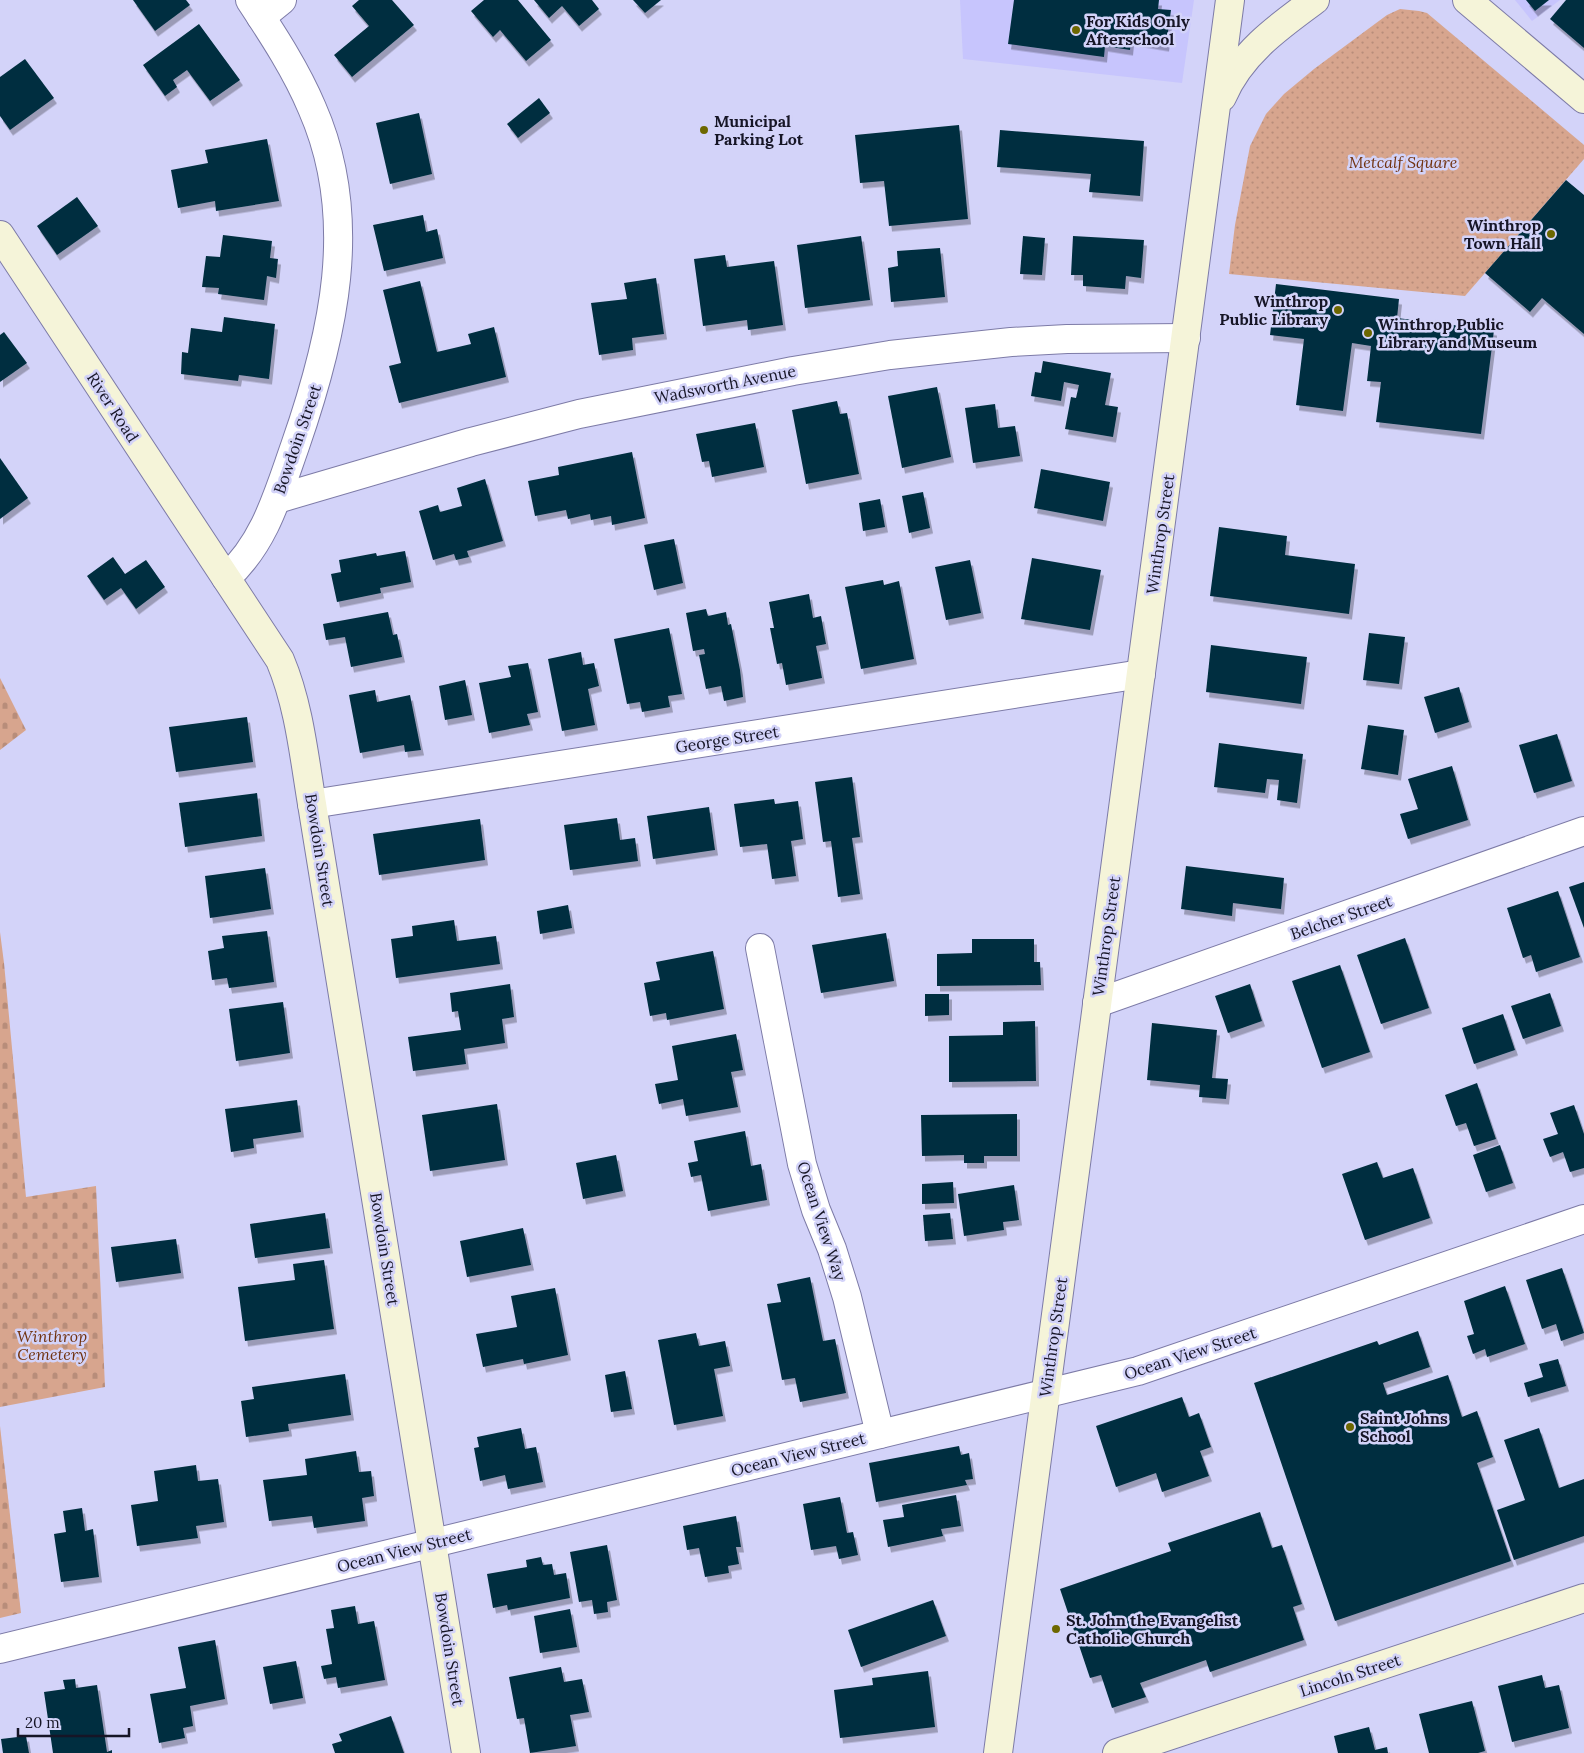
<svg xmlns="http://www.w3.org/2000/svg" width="1584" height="1753" font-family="Lora,serif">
<defs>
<pattern id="cemetery-stones" width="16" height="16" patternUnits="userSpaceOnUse" patternTransform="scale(1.25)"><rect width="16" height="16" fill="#d7a58e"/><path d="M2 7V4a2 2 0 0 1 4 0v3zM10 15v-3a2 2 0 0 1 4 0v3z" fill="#b88d7a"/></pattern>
<pattern id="park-dots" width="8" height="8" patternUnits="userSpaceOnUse" patternTransform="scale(1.25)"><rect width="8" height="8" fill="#d7a58e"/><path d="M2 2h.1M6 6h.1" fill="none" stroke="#b88d7a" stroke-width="1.8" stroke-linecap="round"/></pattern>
<filter id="shadow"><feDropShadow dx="3" dy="5.5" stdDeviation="0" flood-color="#0004"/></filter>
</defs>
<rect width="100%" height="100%" fill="#d3d3f9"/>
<!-- built -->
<g fill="#c7c5fd">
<path d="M960,0H1194L1182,83L963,59Z"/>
<path d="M1515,0H1560L1532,21Z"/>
</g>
<!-- cemetery -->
<g fill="url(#cemetery-stones)">
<path d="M0,678L26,730L0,750Z"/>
<path d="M0,932L4,963L26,1197L96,1186L105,1387L0,1407Z"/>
<path d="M0,1426L21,1613L0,1618Z"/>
</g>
<!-- park -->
<path fill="url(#park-dots)" d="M1400,9L1419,11L1427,13L1584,145V159L1465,296L1229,274L1235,225L1250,146L1266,114L1284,94L1314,69L1387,15Z"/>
<!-- building -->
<g fill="#002f3f" filter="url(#shadow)">
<path d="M133,0H186L190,5L155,31Z"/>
<path d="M359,0H392L414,25L352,77L334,55L369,26L352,6Z"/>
<path d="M484,0H518L551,40L526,61L500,30L493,37L471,11Z"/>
<path d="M534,0H592L599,9L579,26L562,6L549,18Z"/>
<path d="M633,0H661L645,13Z"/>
<path d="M1014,0H1159L1158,9L1171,10L1166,46L1131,40L1130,50L1105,46L1104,57L1008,44Z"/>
<path d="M1526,0H1549L1535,11Z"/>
<path d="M1566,0H1584V48L1550,19Z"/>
<path d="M199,24L240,80L210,101L187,70L173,80L177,87L165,96L143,65Z"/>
<path d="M25,59L54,98L10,130L0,116V77Z"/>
<path d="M539,98L550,113L518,138L507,124Z"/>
<path d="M419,113L432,174L390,184L376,123Z"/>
<path d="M959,125L968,219L889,226L884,181L860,183L855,135Z"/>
<path d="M1000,130L1144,141L1140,196L1089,192L1091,174L997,167Z"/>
<path d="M267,139L279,201L216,211L215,201L178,208L171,170L208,163L205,150Z"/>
<path d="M1566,180L1584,195V334L1542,298L1530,312L1485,273Z"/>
<path d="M77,197L98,226L57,255L37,226Z"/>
<path d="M423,215L426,232L437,229L443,258L384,271L373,225Z"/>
<path d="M223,235L272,241L270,258L278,259L276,278L267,276L264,300L218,294L219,288L202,287L206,256L220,257Z"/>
<path d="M861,236L870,300L805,308L797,245Z"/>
<path d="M1023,236L1045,238L1042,275L1020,274Z"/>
<path d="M1073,236L1144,240L1141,278L1126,276L1125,289L1083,286V275H1071Z"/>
<path d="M940,248L945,297L891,302L888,268L898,266L897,251Z"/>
<path d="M725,255L727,267L774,261L783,325L748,330L747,320L703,326L694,259Z"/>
<path d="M656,278L664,334L632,338L633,350L599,355L591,303L627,299L624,283Z"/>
<path d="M420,281L437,352L471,344L468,334L494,327L506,377L399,403L389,366L401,363L383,290Z"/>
<path d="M1276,284L1399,299L1397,318L1494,330L1481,434L1376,422L1381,382L1367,381L1371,346L1352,343L1343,411L1296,405L1304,339L1270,335Z"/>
<path d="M224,317L275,324L269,379L239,375L238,381L181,374L182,352L188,353L191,328L222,332Z"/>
<path d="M4,332L27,363L0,382V335Z"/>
<path d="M1043,361L1111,373L1105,405L1118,407L1113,437L1065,429L1071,397L1076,398L1079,385L1064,382L1061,401L1031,396L1035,372L1041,373Z"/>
<path d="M937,387L951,457L902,468L888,396Z"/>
<path d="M837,401L840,414L847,413L859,474L806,484L792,410Z"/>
<path d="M995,404L998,428L1015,426L1020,456L973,463L965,408Z"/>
<path d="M755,423L764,467L712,477L709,461L702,462L696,434Z"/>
<path d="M632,452L645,518L612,525L611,516L591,520L590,514L568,519L566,510L535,516L528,481L559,475L558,467Z"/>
<path d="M0,458L28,498L0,519Z"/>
<path d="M1041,469L1110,482L1103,521L1034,508Z"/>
<path d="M485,479L503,541L467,551L469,557L456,560L454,554L433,560L419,511L438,505L440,512L462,506L457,488Z"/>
<path d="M923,492L930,528L909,533L902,496Z"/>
<path d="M880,499L885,527L863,531L859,503Z"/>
<path d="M1219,527L1287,536L1285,555L1355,564L1349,614L1210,596Z"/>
<path d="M674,539L683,583L654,590L644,545Z"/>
<path d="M405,551L411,582L380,588L381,593L337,602L331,574L341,572L339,560L376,553L377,556Z"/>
<path d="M113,557L125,574L146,560L165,587L136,609L121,588L104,600L87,576Z"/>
<path d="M1032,558L1101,570L1090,630L1021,619Z"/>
<path d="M970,560L981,613L946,620L935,567Z"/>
<path d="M883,580L884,585L899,581L914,659L861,669L845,587Z"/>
<path d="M809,594L813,618L821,616L826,644L816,646L822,678L786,685L782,663L777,664L770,628H774L769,602Z"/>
<path d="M706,609L708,616L726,612L728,625L731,624L740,670L743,697L724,701L721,686L706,689L699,655L705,654L704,649L693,651L686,613Z"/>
<path d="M388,612L393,635L397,634L402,657L351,667L345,637L326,640L323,624Z"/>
<path d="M669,628L682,694L668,696L670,707L642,712L640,702L627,704L614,639Z"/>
<path d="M1369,633L1405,637L1399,684L1363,680Z"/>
<path d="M1211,645L1307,657L1301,704L1206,692Z"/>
<path d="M581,652L583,665L594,663L599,686L588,689L595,725L562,731L548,659Z"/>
<path d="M528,663L538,712L527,714L530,725L489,733L479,683L511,677L508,666Z"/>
<path d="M465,680L472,715L445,720L439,686Z"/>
<path d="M1459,687L1469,722L1435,733L1424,697Z"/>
<path d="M375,690L377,702L410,695L421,750L405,752L404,745L360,753L349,695Z"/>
<path d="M247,717L253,762L176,772L169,727Z"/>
<path d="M1368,725L1404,730L1398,775L1361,769Z"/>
<path d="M1557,734L1572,781L1534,793L1519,745Z"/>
<path d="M1219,743L1303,754L1297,803L1277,800L1279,780L1267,779L1265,793L1214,787Z"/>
<path d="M1452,766L1468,820L1408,839L1400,814L1418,809L1408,779Z"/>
<path d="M852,777L860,837L852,838L860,894L838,897L831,841L823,842L815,782Z"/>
<path d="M257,793L262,836L185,847L179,803Z"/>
<path d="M774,799L775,804L798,801L803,839L791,841L796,876L772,879L767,844L740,847L734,804Z"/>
<path d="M709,807L715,850L653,859L647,816Z"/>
<path d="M617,818L620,840L635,838L638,861L570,870L564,825Z"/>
<path d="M480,819L485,860L379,875L373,834Z"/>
<path d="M1186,866L1284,878L1281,909L1233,903L1232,916L1181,909Z"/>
<path d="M265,868L271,909L210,918L205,876Z"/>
<path d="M1584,882V928L1569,887Z"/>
<path d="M1558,891L1580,957L1536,972L1531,955L1523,958L1507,908Z"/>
<path d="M568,905L572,928L540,934L537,911Z"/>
<path d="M454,920L457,941L496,936L500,964L396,978L391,939L413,936L412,926Z"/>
<path d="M267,931L274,982L229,988L227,978L212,980L208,951L224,948L222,936Z"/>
<path d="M886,933L894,981L821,993L812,945Z"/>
<path d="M1405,938L1429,1008L1381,1024L1357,955Z"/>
<path d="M972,939H1034V962H1040L1041,985L937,986V954L972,953Z"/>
<path d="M713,951L724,1009L667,1020L666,1013L650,1016L644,983L660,980L656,962Z"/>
<path d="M1340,965L1370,1052L1322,1068L1292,981Z"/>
<path d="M510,984L514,1017L502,1019L505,1043L464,1049L466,1064L413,1071L408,1037L461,1030L458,1011L452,1012L450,993Z"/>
<path d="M1250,984L1262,1021L1228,1033L1215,996Z"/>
<path d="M1550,993L1561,1026L1523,1039L1511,1006Z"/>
<path d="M925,994H949V1015L925,1016Z"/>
<path d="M283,1002L290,1053L236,1061L229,1009Z"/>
<path d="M1503,1014L1515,1050L1474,1064L1462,1028Z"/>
<path d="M1035,1021L1036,1081L949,1082V1036L1003,1035V1022Z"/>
<path d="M1152,1023L1217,1030L1212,1078L1228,1079L1226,1099L1199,1097L1200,1085L1147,1080Z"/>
<path d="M736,1034L743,1070L731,1072L738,1107L686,1116L683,1099L659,1104L655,1084L678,1080L672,1046Z"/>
<path d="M1477,1083L1496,1139L1474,1146L1466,1123L1456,1126L1445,1095Z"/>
<path d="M297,1100L301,1132L253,1139L254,1148L231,1152L225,1109Z"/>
<path d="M497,1104L505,1160L430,1171L422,1115Z"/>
<path d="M1574,1105L1584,1134V1168L1570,1172L1563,1152L1550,1157L1543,1139L1558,1134L1550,1113Z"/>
<path d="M1017,1114V1156H984V1163H964V1155L922,1156L921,1115Z"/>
<path d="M745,1131L751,1166L761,1164L767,1200L708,1211L701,1175L691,1177L688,1163L698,1161L694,1141Z"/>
<path d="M1500,1145L1513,1183L1486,1192L1473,1155Z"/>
<path d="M616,1155L623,1191L583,1199L576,1163Z"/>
<path d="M1377,1162L1383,1178L1413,1168L1430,1218L1365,1240L1342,1174Z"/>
<path d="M953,1182L954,1203L922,1204V1184Z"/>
<path d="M1014,1185L1019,1220L1003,1222L1004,1230L964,1236L958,1194Z"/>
<path d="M325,1213L330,1248L255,1258L250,1224Z"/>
<path d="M950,1213L953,1239L925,1241L923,1215Z"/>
<path d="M523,1228L531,1265L467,1277L460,1241Z"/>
<path d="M176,1239L181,1273L116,1282L111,1247Z"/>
<path d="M324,1260L334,1329L245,1341L238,1287L295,1280L293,1264Z"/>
<path d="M1562,1268L1584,1333L1561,1341L1556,1324L1542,1329L1526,1280Z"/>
<path d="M810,1277L823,1341L835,1339L846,1393L800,1402L795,1378L782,1380L767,1304L781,1302L777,1284Z"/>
<path d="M1505,1286L1525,1344L1487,1357L1485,1349L1473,1354L1467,1336L1474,1334L1464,1301Z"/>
<path d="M555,1288L568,1355L524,1364L523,1359L483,1367L476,1334L517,1327L511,1296Z"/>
<path d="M1418,1331L1430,1367L1383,1383L1387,1395L1448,1375L1462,1417L1477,1411L1493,1457L1477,1463L1511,1561L1335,1621L1254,1383L1377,1341L1379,1345Z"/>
<path d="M696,1333L699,1346L725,1341L730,1366L714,1369L723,1416L674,1425L658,1340Z"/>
<path d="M1558,1359L1566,1386L1528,1397L1524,1383L1543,1377L1539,1364Z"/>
<path d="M625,1371L632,1409L611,1412L605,1375Z"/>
<path d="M345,1374L351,1415L288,1424L289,1431L246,1437L241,1401L254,1399L252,1387Z"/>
<path d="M1182,1397L1189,1417L1199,1413L1211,1447L1200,1451L1209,1476L1162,1492L1156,1473L1116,1487L1096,1426Z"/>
<path d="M521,1428L525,1449L536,1447L543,1482L508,1489L505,1475L480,1481L474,1448L479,1447L477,1437Z"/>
<path d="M1539,1428L1559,1488L1584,1479V1536L1514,1560L1497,1510L1525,1500L1504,1440Z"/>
<path d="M959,1446L961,1455L969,1453L973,1479L965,1480L967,1485L876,1502L869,1463Z"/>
<path d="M356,1451L359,1472L371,1471L374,1496L362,1498L365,1521L314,1528L312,1516L269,1521L263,1480L307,1475L305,1459Z"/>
<path d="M196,1465L198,1481L218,1479L224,1522L196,1526L198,1538L137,1546L131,1505L158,1501L154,1471Z"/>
<path d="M956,1495L961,1526L941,1529L943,1536L888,1547L883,1520L904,1517L902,1505Z"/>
<path d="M840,1497L847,1533L853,1532L858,1555L839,1559L836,1546L811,1550L803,1504Z"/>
<path d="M82,1508L85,1531L93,1529L99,1577L61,1582L54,1534L66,1532L63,1511Z"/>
<path d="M1260,1512L1272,1548L1282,1545L1302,1604L1293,1607L1304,1640L1210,1672L1206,1660L1140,1683L1146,1697L1112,1708L1101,1675L1090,1678L1060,1589L1171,1551L1168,1543Z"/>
<path d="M736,1516L741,1547H736L739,1564L728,1566L729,1573L705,1577L699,1548L687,1550L683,1526Z"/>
<path d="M607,1545L617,1600L607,1602L608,1612L594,1614L592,1600L579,1602L570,1552Z"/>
<path d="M541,1557L543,1565L552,1564L554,1575L566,1573L570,1598L508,1610L507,1605L493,1608L487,1574L527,1567L526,1560Z"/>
<path d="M933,1600L946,1636L861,1667L848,1630Z"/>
<path d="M355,1606L358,1624L374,1621L385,1680L338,1688L336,1677L324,1679L321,1666L332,1664L326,1629L334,1628L331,1610Z"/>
<path d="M570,1609L577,1647L540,1653L534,1616Z"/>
<path d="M215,1640L225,1699L190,1706L193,1726L183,1728L185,1738L159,1743L150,1694L186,1688L178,1647Z"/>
<path d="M296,1661L303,1698L270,1704L263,1667Z"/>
<path d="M561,1667L564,1682L582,1679L589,1712L570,1715L576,1746L530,1753L524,1718L517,1719L509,1677Z"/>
<path d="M928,1671L935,1727L840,1738L834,1690L873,1685L872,1678Z"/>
<path d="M1542,1675L1545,1688L1559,1685L1569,1728L1512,1742L1498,1686Z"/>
<path d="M75,1679L76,1688L97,1685L107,1752L112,1750V1753H53L44,1692L65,1689L63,1680Z"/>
<path d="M1472,1701L1485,1751L1478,1753H1429L1419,1714Z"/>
<path d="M391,1716L404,1753H335L332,1744L342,1741L339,1734Z"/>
<path d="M1369,1727L1375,1750L1387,1747L1388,1753H1338L1334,1736Z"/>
<path d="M26,1736L29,1753H3L1,1739Z"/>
</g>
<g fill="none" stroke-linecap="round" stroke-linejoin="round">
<defs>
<g id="street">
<path d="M261,17L282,0"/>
<path d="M277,499L471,442L579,414L793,371L890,355L1011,342L1067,339L1186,338"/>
<path d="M226,578C265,543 278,494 295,446C333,337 361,219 312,108C296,70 273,35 250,0"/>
<path d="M312,804L1141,674"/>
<path d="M760,948L802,1164L816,1210L832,1249L847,1297L880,1434"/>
<path d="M1097,1003L1584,831"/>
<path d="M0,1649L1138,1371L1584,1219"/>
</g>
<g id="secondary">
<path d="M1467,0L1584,99"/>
<path d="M1222,97C1240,54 1278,27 1315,0"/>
<path d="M0,235L280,660C299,705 304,756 312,804L466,1753"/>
<path d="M998,1753L1230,0"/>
<path d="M1117,1753L1584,1598"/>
</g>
</defs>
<!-- street casing -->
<use href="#street" stroke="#7d7ba7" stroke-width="30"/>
<!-- secondary casing -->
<use href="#secondary" stroke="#7d7ba7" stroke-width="30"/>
<!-- street -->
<use href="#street" stroke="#fff" stroke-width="28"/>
<!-- secondary -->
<use href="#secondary" stroke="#f5f4d9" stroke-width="28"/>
</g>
<!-- markers -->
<g fill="#6d6700" stroke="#d3d3f9" stroke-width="2">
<circle cx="1076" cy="30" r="5"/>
<circle cx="704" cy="130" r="5"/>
<circle cx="1551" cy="234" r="5"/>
<circle cx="1338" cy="310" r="5"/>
<circle cx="1368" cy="333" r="5"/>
<circle cx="1350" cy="1427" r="5"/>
<circle cx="1056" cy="1629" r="5"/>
</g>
<g text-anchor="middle" stroke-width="5" stroke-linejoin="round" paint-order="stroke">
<!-- poi labels -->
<g font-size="16" font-weight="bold" fill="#161526" stroke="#d3d3f9" text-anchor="start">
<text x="1086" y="27">For Kids Only<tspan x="1086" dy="18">Afterschool</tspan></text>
<text x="714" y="127">Municipal<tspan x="714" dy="18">Parking Lot</tspan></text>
<text x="1541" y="231" text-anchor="end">Winthrop<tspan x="1541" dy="18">Town Hall</tspan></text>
<text x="1328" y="307" text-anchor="end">Winthrop<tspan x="1328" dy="18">Public Library</tspan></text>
<text x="1378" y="330">Winthrop Public<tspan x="1378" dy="18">Library and Museum</tspan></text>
<text x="1360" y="1424">Saint Johns<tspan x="1360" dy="18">School</tspan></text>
<text x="1066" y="1626">St. John the Evangelist<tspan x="1066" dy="18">Catholic Church</tspan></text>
</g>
<!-- park labels -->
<g font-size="16" font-style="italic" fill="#70320f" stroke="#d3d3f9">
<text x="1403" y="168">Metcalf Square</text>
<text x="52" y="1342">Winthrop<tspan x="52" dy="18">Cemetery</tspan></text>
</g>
<!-- street labels -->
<g font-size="16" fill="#161526" stroke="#d3d3f9">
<text transform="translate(725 384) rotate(-11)" y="6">Wadsworth Avenue</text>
<text transform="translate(113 407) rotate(57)" y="6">River Road</text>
<text transform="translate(297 439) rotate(-71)" y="6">Bowdoin Street</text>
<text transform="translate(1160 534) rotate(-82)" y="6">Winthrop Street</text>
<text transform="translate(727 739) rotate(-9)" y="6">George Street</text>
<text transform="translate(320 850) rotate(81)" y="6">Bowdoin Street</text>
<text transform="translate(1341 917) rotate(-19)" y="6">Belcher Street</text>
<text transform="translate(1106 936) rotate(-82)" y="6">Winthrop Street</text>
<text transform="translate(822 1221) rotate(72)" y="6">Ocean View Way</text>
<text transform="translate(385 1249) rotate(81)" y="6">Bowdoin Street</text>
<text transform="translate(1053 1337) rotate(-82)" y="6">Winthrop Street</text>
<text transform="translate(1190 1353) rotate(-18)" y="6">Ocean View Street</text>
<text transform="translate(798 1454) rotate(-14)" y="6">Ocean View Street</text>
<text transform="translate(404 1550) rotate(-14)" y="6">Ocean View Street</text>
<text transform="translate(450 1649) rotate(81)" y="6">Bowdoin Street</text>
<text transform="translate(1350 1675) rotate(-18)" y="6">Lincoln Street</text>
</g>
</g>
<!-- scale -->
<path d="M18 1728v8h111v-8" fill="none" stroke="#161526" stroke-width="2.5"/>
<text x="25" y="1728" font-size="15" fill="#161526" stroke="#d3d3f9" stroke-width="4" paint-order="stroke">20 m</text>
</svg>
